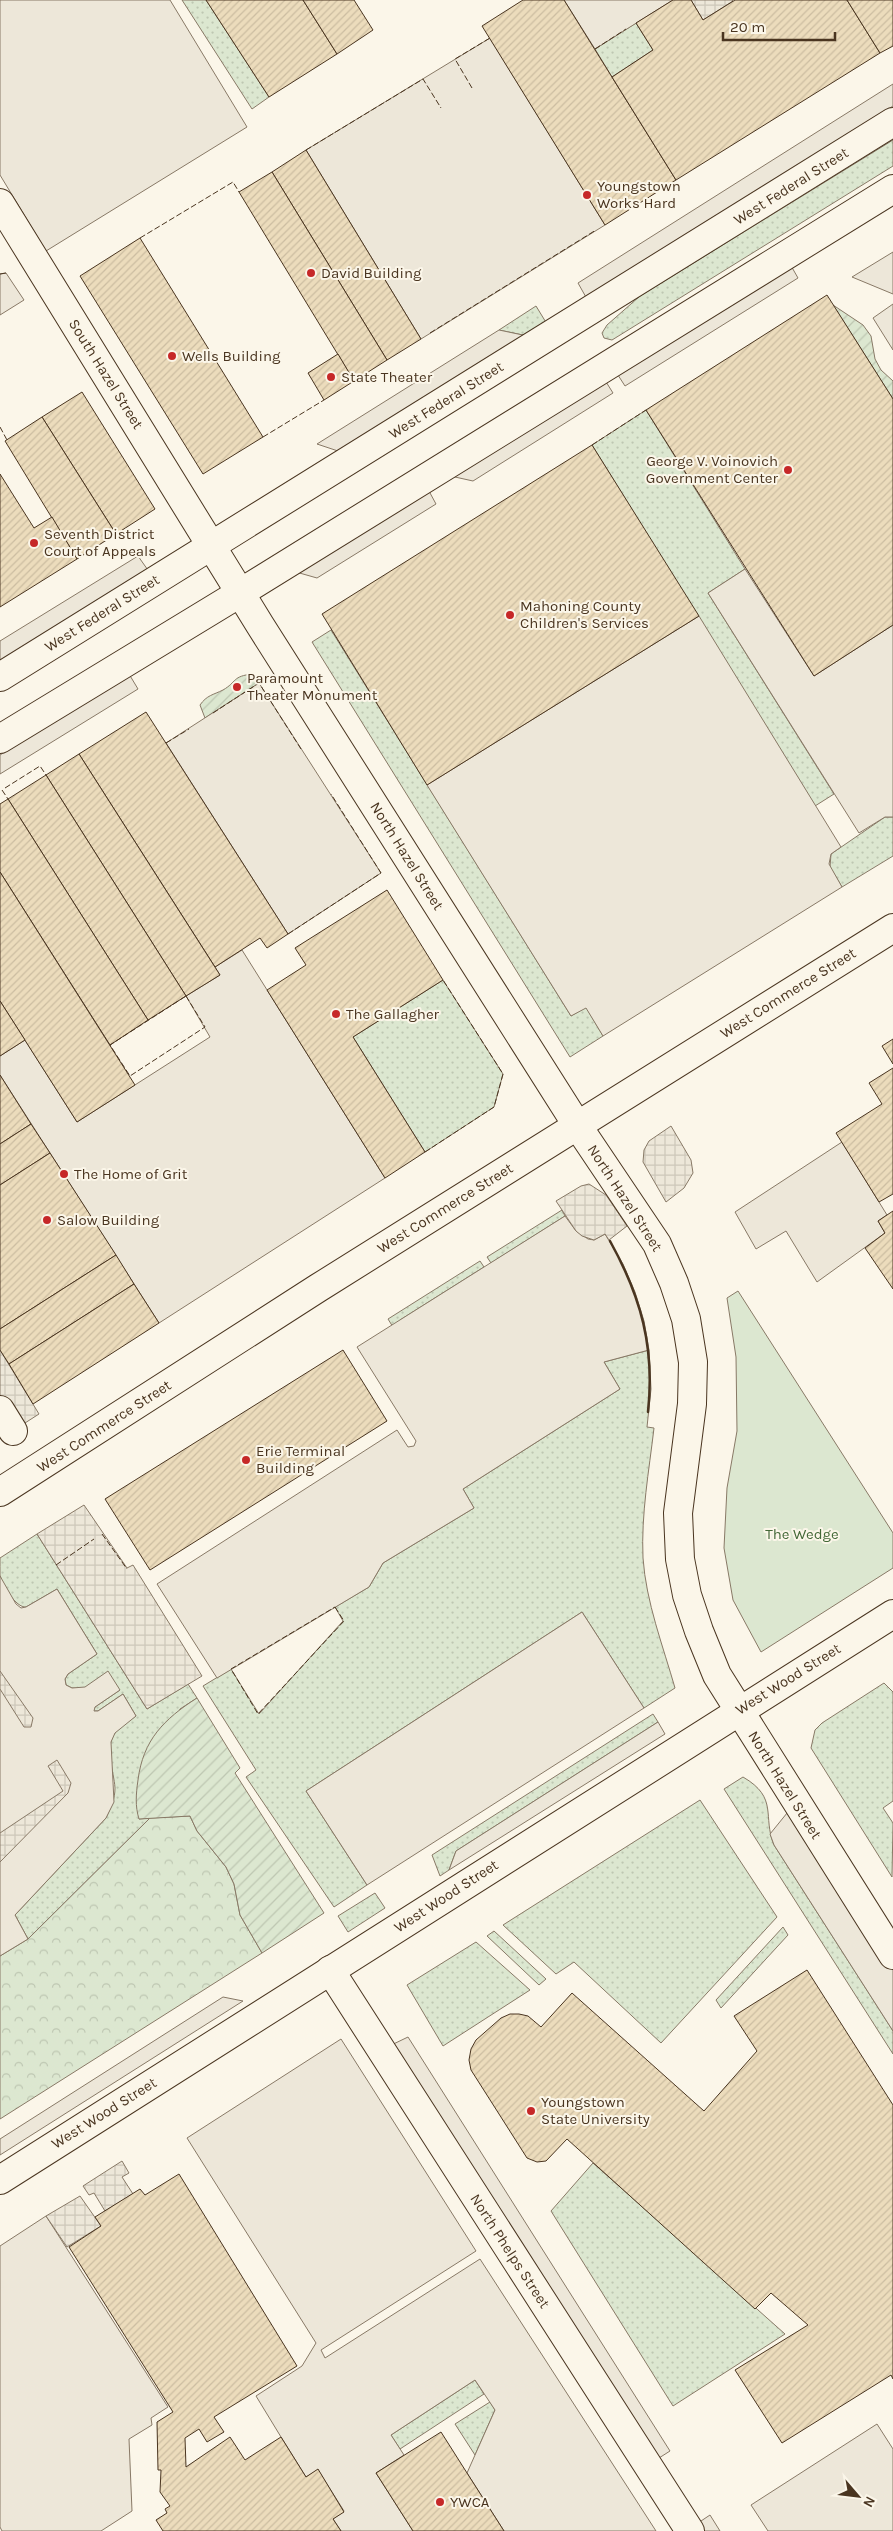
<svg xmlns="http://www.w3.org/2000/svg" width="893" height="2531" font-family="Karla,sans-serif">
<defs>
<pattern id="grass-dots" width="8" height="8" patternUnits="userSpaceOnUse" patternTransform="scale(1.25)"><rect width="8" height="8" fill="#dce7d0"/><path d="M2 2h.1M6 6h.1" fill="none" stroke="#bec7b2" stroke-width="1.8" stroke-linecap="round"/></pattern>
<pattern id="forest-crowns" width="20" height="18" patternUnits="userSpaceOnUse" patternTransform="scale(1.25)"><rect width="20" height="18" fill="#dce7d0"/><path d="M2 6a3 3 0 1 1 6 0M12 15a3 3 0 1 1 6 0" fill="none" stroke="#bec7b2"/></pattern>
<pattern id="garden-furrows" width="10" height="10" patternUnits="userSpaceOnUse" patternTransform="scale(1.25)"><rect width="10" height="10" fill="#dce7d0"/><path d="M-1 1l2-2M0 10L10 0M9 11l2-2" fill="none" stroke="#bec7b2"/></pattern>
<pattern id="plaza-grid" width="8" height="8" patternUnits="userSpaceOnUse" patternTransform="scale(1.25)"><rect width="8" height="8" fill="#ede7d9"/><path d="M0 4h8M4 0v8" fill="none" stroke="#cdc7ba"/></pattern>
<pattern id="building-hatch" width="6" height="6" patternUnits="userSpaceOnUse" patternTransform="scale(1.25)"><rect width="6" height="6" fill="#ecdcbc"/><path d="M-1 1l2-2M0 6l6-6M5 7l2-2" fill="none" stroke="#ccbda1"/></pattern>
</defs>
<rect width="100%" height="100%" fill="#fbf6e9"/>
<!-- grass -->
<g fill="url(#grass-dots)" stroke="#887966">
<path d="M182,0H206L269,97L252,109Z"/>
<path d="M636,23L653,50L612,77L595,49Z"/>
<path d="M893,140V166L612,340L604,338L602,333L607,325L640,296Z"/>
<path d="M536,306L547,324L537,338L499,330Z"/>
<path d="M646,410L745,569L708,593L834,794L815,806L592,445Z"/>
<path d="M331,630L571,1016L586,1007L603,1036L570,1057L312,642Z"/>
<path d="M885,817H893V856L842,887L830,867L831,854Z"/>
<path d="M443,980L503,1074L494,1107L425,1152L353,1037Z"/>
<path d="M562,1210L565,1216L491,1263L487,1257Z"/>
<path d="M480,1261L484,1267L400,1320L406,1348L388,1319Z"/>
<path d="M649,1350L651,1389L647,1427L654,1428C649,1471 641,1514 643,1558C646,1602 663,1646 675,1688L644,1708L582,1612L306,1791L367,1885L334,1907L246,1777L256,1770L203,1686L231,1669L259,1714L343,1621L335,1607L369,1587L383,1563L474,1508L463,1489L620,1389L604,1362Z"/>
<path d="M37,1534L147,1709L188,1684L197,1698L180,1709L139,1819L150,1818L28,1939L15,1915L106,1818C111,1807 115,1799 115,1788C114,1771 104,1749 115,1733C120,1726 129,1721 136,1716L123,1694L98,1711H93L95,1707L120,1690L72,1688L66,1685L65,1679L68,1674L97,1654L57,1589L26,1607C16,1608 2,1585 0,1575C0,1570 0,1563 0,1558Z"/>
<path d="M884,1683L893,1692V1801L883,1808L893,1823L892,1877L811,1748L815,1730L822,1723Z"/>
<path d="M653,1714L658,1722L456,1851L449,1870L440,1876L432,1855Z"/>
<path d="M743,1777C779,1798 762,1816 774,1845L893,2031V2054L724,1789Z"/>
<path d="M700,1800L777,1917L661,2043L574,1962L556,1974L503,1925Z"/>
<path d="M375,1893L385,1908L348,1932L338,1916Z"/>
<path d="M783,1927L788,1935L721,2008L716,2000Z"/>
<path d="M494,1931L546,1979L539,1985L487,1936Z"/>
<path d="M476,1942L530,1990L443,2046L407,1985Z"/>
<path d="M593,2163L785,2334L673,2406L551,2211Z"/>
<path d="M475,2380L484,2394L400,2449L391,2435Z"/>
<path d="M490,2402L495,2410L475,2455L455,2424Z"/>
</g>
<!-- forest -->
<path fill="url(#forest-crowns)" stroke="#887966" d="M190,1816L197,1831L226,1867L234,1884L240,1915L262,1953L0,2119V1956L28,1939L150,1818Z"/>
<!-- park -->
<path fill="#dce7d0" stroke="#887966" d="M738,1291L893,1533V1568L761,1652L733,1600L724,1548L727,1488L737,1431L736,1357L727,1298Z"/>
<!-- garden -->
<g fill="url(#garden-furrows)" stroke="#887966">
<path d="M833,305L863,325L871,336L875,359L881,370L893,381V399Z"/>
<path d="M253,674L259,683L205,718L200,705C207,695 213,695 223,690C237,682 232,676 253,674Z"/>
<path d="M197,1698L240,1768L235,1773L324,1913L262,1953L240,1915L234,1884L226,1867L197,1831L190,1816L139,1819C135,1806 136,1794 138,1780C143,1740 164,1719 197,1698Z"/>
</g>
<!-- parking -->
<g fill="#ede7d9" stroke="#887966">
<path d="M0,0H170L247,127L46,251L0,175Z"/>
<path d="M564,0H673L595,49Z"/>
<path d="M490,38L605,225L421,339L306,150Z"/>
<path d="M893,84V106L587,299L578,283Z"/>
<path d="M893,252V294L852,277Z"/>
<path d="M790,264L798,278L625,386L616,372Z"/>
<path d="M6,273L24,300L0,315V274Z"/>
<path d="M893,304V350L873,318Z"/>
<path d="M499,330L537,338L350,455L317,444Z"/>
<path d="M603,377L613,393L473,481L446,475Z"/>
<path d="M423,480L436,504L317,578L282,568Z"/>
<path d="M138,556L150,573L0,665V641Z"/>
<path d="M745,569L814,676L893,625V817H885L859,833L708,593Z"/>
<path d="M699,616L841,847L831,854L829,864L842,887L603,1036L586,1008L571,1016L427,785Z"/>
<path d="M129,674L138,689L0,774V755Z"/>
<path d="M259,683L381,873L288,934L166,743Z"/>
<path d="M242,950L385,1178L159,1323L0,1075V1056L25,1040L77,1122L210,1037L186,996L220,975L215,967Z"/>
<path d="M842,1142L887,1215L878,1221L885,1233L817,1282L786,1231L756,1249L735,1212Z"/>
<path d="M565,1216L576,1231L588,1239L594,1240L605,1234L623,1264L635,1292L644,1321L649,1350L604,1362L620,1389L463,1489L474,1508L383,1563L369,1587L217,1678L157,1584L397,1430L408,1447L414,1446L416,1441L357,1347Z"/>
<path d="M0,1576L16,1604L21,1608L26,1607L57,1589L97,1654L68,1674L65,1679L66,1685L72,1688L85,1687L108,1671L120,1690L95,1707L94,1711H98L123,1694L136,1716L115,1733L111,1742L114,1802L106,1818L15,1915L28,1939L0,1956Z"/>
<path d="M582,1612L644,1708L367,1885L306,1791Z"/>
<path d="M658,1722L665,1734L449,1870L456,1851Z"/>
<path d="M796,1802L893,1955V2031L774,1845L770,1834Z"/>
<path d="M223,1997L243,2001L0,2155V2139Z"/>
<path d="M408,2037L670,2451L648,2465L381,2050Z"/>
<path d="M341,2039L476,2251L321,2350L325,2358L480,2259L656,2531H504L467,2473L495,2410L475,2380L391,2435L404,2455L376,2473L413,2531H341L333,2519L344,2511L318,2470L306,2477L281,2437L256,2396L302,2366L316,2343L187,2138Z"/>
<path d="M46,2216L168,2407L151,2418L152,2425L129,2439L132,2511L101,2531H2L0,2527V2246Z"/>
<path d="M877,2424L893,2449V2531H768L751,2505Z"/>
<path d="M710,2515L720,2531H690L689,2529Z"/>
</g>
<!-- plaza -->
<g fill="url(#plaza-grid)" stroke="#887966">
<path d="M691,0H732L733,1L703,20Z"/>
<path d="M671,1126L691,1160L693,1173L684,1188L666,1202L643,1162L644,1150L649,1141Z"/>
<path d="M589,1184L606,1195L627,1226L609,1240L605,1234L594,1240L582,1236L576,1231L556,1201L581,1186Z"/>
<path d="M0,1350L39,1414L0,1439Z"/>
<path d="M84,1505L127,1568L133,1565L202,1676L147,1709L37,1534Z"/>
<path d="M0,1671L33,1718L31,1727H24L0,1689Z"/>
<path d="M57,1760L71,1783L68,1793L0,1862V1833L63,1791L48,1766Z"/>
<path d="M122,2161L129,2173L122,2177L133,2194L105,2211L94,2193L89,2195L83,2186Z"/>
<path d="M80,2196L101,2226L67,2247L46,2216Z"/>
</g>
<!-- building -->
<g fill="url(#building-hatch)" stroke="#4a3520">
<path d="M206,0H303L337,54L269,97Z"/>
<path d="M303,0H354L373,30L337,54Z"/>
<path d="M523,0H564L676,180L605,225L482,26Z"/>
<path d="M673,0H691L703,20L735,0H847L880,53L676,180L612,77L653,50L636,23Z"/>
<path d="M847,0H893V46L880,53Z"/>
<path d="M306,150L421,339L387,360L272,172Z"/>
<path d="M272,172L387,360L354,381L239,192Z"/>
<path d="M140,238L263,437L203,474L80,276Z"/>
<path d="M827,295L893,399V625L814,676L646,410Z"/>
<path d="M338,354L354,381L324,400L308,373Z"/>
<path d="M82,392L155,509L116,534L42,417Z"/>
<path d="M42,417L116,534L77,559L5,441Z"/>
<path d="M592,445L699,616L427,785L322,614Z"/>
<path d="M0,474L34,528L52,517L77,559L0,607Z"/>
<path d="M146,712L288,934L267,948L260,938L215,967L79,754Z"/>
<path d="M79,754L220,975L186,996L46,775Z"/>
<path d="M46,775L186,996L148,1020L8,799Z"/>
<path d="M8,799L148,1020L110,1045L0,872V804Z"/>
<path d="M0,872L135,1085L77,1122L0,1001Z"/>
<path d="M387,890L443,980L353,1037L425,1152L385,1178L267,990L306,965L295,948Z"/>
<path d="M0,1001L25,1040L0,1056Z"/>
<path d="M893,1039V1064L882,1046Z"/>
<path d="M893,1068V1194L879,1202L836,1133L882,1104L869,1083Z"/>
<path d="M0,1075L31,1124L0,1144Z"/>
<path d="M31,1124L50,1153L0,1185V1144Z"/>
<path d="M50,1153L116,1255L0,1329V1185Z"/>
<path d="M893,1211V1289L865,1248L885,1233L878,1221Z"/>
<path d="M116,1255L134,1284L9,1364L0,1350V1329Z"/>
<path d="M134,1284L159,1323L33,1404L9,1364Z"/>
<path d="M343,1350L387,1421L150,1570L105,1499Z"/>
<path d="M807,1970L893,2105V2379L891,2375L782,2443L735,2370L808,2325L771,2293L755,2309L567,2139L546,2161L537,2162L527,2158L471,2070L469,2060L471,2049L476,2040L501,2018L510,2014H519L528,2016L541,2027L572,1993L704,2111L757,2051L734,2016Z"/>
<path d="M179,2174L297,2366L214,2417L224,2432L207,2442L199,2429L185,2438L186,2467L230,2437L245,2460L281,2437L306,2477L318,2469L344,2512L333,2519L341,2531H163L156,2520L167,2513L165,2509L170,2506L160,2492L161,2470H158L157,2422L173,2412L69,2247L101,2226L95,2217L140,2189L145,2195Z"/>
<path d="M441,2432L467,2473L504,2531H413L376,2473Z"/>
</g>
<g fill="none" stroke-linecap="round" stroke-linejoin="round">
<defs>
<g id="minor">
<path d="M0,203L260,625L577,1125L657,1244L674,1283L686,1319L693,1362L692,1404L678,1513L680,1559L687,1595L699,1631L717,1675L893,1955"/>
<path d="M0,677L893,122"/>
<path d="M0,739L240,593L893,189"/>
<path d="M0,1410L13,1431"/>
<path d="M330,1970L690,2531"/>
<path d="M0,2180L893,1614"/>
</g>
<path id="major" d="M0,1492L318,1288L893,928"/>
</defs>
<!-- minor casing -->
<use href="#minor" stroke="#4a3520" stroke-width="30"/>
<!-- major casing -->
<use href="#major" stroke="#4a3520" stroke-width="30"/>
<!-- minor -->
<use href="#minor" stroke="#fbf6e9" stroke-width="28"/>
<!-- major -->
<use href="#major" stroke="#fbf6e9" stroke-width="28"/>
<!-- fence -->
<g stroke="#4a3520" stroke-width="1" stroke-dasharray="6 2.5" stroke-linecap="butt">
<path d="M595,49L626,29"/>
<path d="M472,88L455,59L490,38"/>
<path d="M306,150L423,79L441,108"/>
<path d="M140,238L233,182L239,192"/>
<path d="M0,274L6,273"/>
<path d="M430,333L596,230"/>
<path d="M0,427L7,440"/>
<path d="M263,437L324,400"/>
<path d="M592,445L646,410"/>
<path d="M213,713L259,683L301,749"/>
<path d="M166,743L189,729"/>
<path d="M5,788L40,766L46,775"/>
<path d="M2,790L8,799"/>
<path d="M288,934L381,873L331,794"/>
<path d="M186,996L205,1027L130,1076L110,1045Z"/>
<path d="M425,1152L494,1107L503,1074L443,980"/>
<path d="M102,1534L127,1569"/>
<path d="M56,1565L94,1539"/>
<path d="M335,1607L344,1621L258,1714L231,1669Z"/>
</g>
<!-- wall -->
<path stroke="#4a3520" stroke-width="2.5" d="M610,1241C641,1297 655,1347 648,1412"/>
</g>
<!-- markers -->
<g fill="#c62828" stroke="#fbf6e9" stroke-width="2">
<circle cx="587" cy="195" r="5"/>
<circle cx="311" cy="273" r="5"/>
<circle cx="172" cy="356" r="5"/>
<circle cx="331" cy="377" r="5"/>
<circle cx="788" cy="470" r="5"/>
<circle cx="34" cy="543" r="5"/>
<circle cx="510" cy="615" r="5"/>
<circle cx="237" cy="687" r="5"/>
<circle cx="336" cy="1014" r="5"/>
<circle cx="64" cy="1174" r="5"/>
<circle cx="47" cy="1220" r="5"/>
<circle cx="246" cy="1460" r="5"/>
<circle cx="531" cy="2111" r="5"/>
<circle cx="440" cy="2502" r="5"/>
</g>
<g text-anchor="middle" stroke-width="4" stroke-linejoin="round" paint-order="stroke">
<!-- poi labels -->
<g font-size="15" fill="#4a3520" stroke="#fbf6e9" text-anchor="start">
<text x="597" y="191">Youngstown<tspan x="597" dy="17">Works Hard</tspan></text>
<text x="321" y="278">David Building</text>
<text x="182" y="361">Wells Building</text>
<text x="341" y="382">State Theater</text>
<text x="778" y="466" text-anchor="end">George V. Voinovich<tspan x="778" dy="17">Government Center</tspan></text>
<text x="44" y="539">Seventh District<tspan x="44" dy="17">Court of Appeals</tspan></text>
<text x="520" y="611">Mahoning County<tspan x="520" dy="17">Children's Services</tspan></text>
<text x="247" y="683">Paramount<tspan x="247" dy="17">Theater Monument</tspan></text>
<text x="346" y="1019">The Gallagher</text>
<text x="74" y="1179">The Home of Grit</text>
<text x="57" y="1225">Salow Building</text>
<text x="256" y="1456">Erie Terminal<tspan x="256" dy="17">Building</tspan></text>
<text x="541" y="2107">Youngstown<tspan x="541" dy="17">State University</tspan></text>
<text x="450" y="2507">YWCA</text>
</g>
<!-- street labels -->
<g font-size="15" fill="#4a3520" stroke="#fbf6e9">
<text transform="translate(791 186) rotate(-32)" y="5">West Federal Street</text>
<text transform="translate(106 374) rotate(58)" y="5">South Hazel Street</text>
<text transform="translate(446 400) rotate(-32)" y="5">West Federal Street</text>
<text transform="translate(102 613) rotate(-32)" y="5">West Federal Street</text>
<text transform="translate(407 856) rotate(58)" y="5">North Hazel Street</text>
<text transform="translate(788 993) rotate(-32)" y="5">West Commerce Street</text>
<text transform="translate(625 1198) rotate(57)" y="5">North Hazel Street</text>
<text transform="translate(445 1208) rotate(-32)" y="5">West Commerce Street</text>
<text transform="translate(104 1426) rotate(-33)" y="5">West Commerce Street</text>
<text transform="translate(788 1679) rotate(-32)" y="5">West Wood Street</text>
<text transform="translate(785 1785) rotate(58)" y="5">North Hazel Street</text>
<text transform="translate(446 1896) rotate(-33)" y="5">West Wood Street</text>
<text transform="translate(104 2113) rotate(-32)" y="5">West Wood Street</text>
<text transform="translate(510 2251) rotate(57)" y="5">North Phelps Street</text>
</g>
<!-- park labels -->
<g font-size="15" fill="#436837" stroke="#fbf6e9">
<text x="802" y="1539">The Wedge</text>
</g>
</g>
<!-- north arrow -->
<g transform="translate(858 2496) rotate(118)" stroke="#fbf6e9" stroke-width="4" paint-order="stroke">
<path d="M0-4L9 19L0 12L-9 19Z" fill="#4a3520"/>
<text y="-8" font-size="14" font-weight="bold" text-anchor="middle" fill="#4a3520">N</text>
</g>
<!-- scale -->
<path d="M723 32v8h112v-8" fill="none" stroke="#4a3520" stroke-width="2.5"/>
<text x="730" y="32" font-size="15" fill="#4a3520" stroke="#fbf6e9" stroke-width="4" paint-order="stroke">20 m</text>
</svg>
